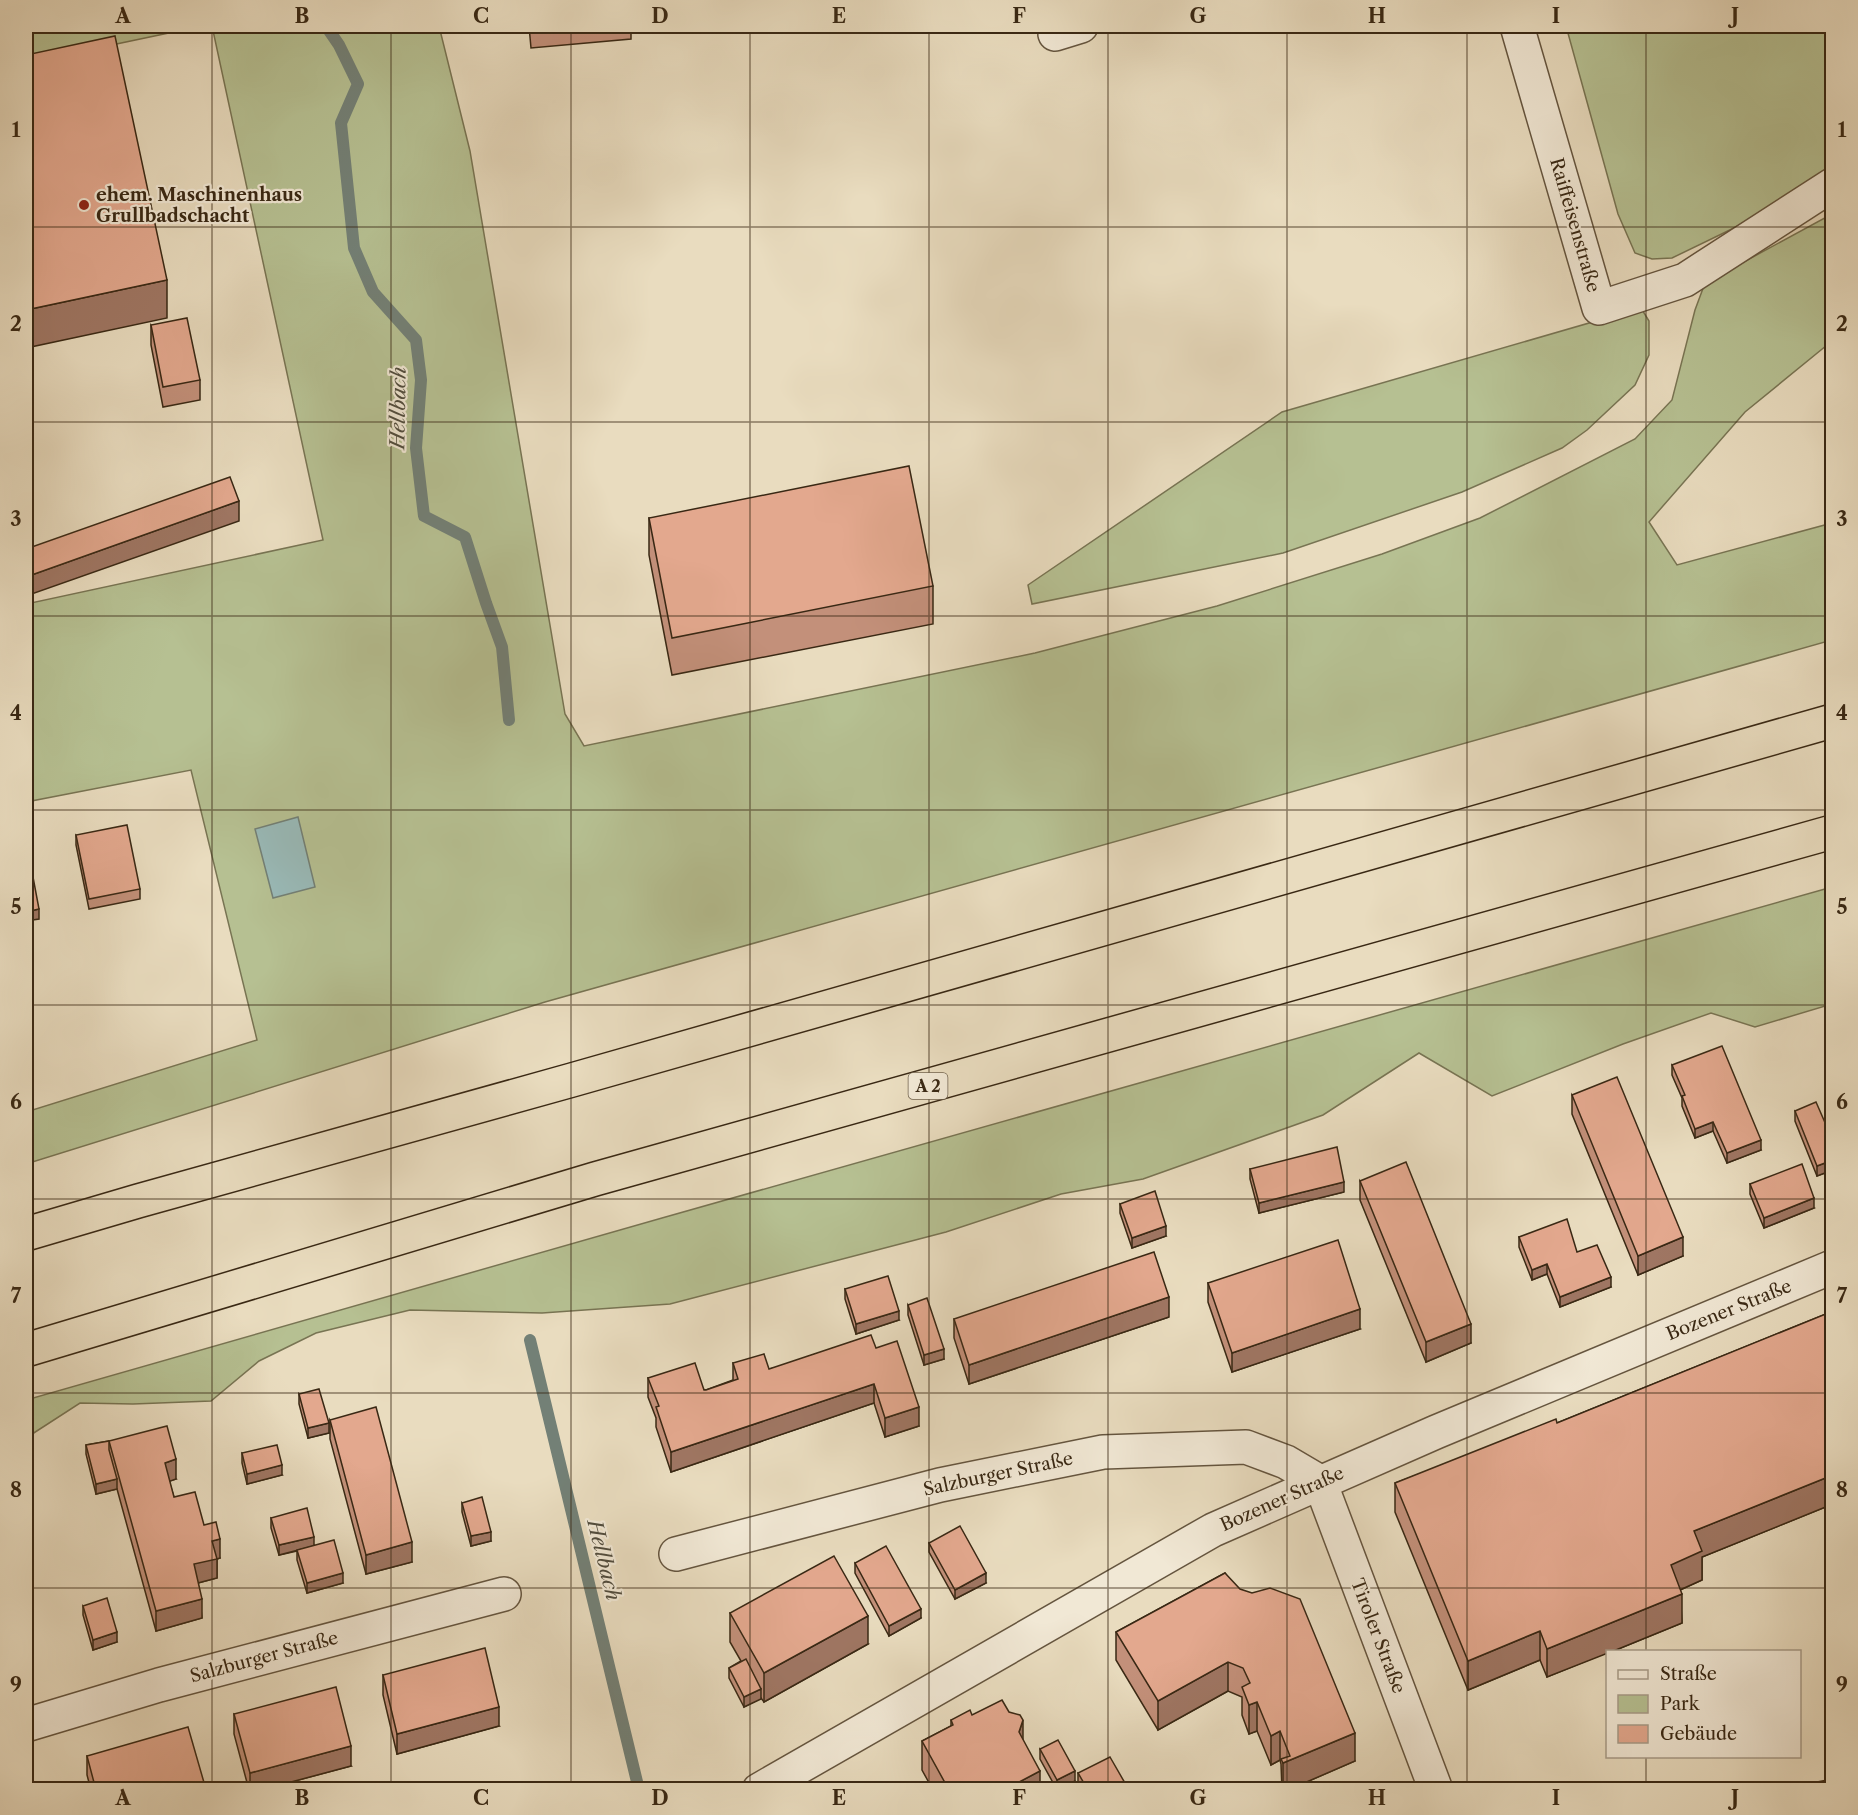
<svg xmlns="http://www.w3.org/2000/svg" width="1858" height="1815" font-family="'Libre Caslon Text',serif">
<rect width="100%" height="100%" fill="#e9dcbf"/>
<filter id="stains"><feTurbulence type="fractalNoise" baseFrequency=".00333" numOctaves="4"/><feColorMatrix values="0 0 0 0 .2 0 0 0 0 .09 0 0 0 0 .02 0 0 0 .5 -.17"/></filter>
<radialGradient id="worn" r=".72"><stop offset=".6" stop-color="#630" stop-opacity="0"/><stop offset="1" stop-color="#630" stop-opacity=".3"/></radialGradient>
<!-- green -->
<g fill="#b6c092" stroke="#787453" stroke-width="1.5">
<path d="M26,26H202L26,63Z"/>
<path d="M212,26H439L470,151L565,714L584,746L1035,653L1217,606L1382,554L1480,518L1635,439L1672,400L1695,310L1705,283L1832,214V341L1745,412L1649,522L1677,565L1832,523V640L545,1002L26,1164V1112L257,1040L191,770L26,802V604L323,540Z"/>
<path d="M1566,26H1832V171L1736,227L1672,258L1652,259L1635,253L1618,214Z"/>
<path d="M1641,308L1649,321V355L1635,385L1587,430L1562,448L1462,492L1283,553L1032,604L1028,585L1282,412Z"/>
<path d="M1832,887V1004L1755,1027L1711,1013L1623,1044L1492,1096L1419,1053L1323,1115L1143,1179L1061,1194L946,1232L670,1304L542,1313L410,1310L316,1333L259,1361L211,1401L133,1404L80,1403L26,1438V1400L662,1218Z"/>
</g>
<!-- water -->
<path fill="#99bab8" stroke="#738076" stroke-width="1.5" d="M298,817L315,887L273,898L255,829Z"/>
<g fill="none" stroke-linecap="round" stroke-linejoin="round">
<!-- stream -->
<g stroke="#738076" stroke-width="12">
<path d="M326,26L339,45L358,84L341,123L354,248L373,292L416,340L421,380L416,448L424,516L465,537L486,603L502,647L509,720"/>
<path d="M530,1340L639,1790"/>
</g>
<defs>
<g id="street">
<path d="M1517,26L1599,308L1685,280L1832,185"/>
<path d="M1055,34L1081,26"/>
<path d="M676,1554L940,1485L1103,1452L1246,1447L1286,1462L1320,1482L1436,1790"/>
<path d="M26,1725L159,1685L504,1594"/>
<path d="M759,1790L1213,1530L1436,1432L1832,1267"/>
</g>
<g id="highway">
<path d="M26,1234L138,1201L572,1080L1832,721"/>
<path d="M26,1350L595,1179L1832,832"/>
</g>
</defs>
<!-- street casing -->
<use href="#street" stroke="#65553f" stroke-width="36"/>
<!-- highway casing -->
<use href="#highway" stroke="#392814" stroke-width="36"/>
<!-- street -->
<use href="#street" stroke="#f1e8d5" stroke-width="33"/>
<!-- highway -->
<use href="#highway" stroke="#e9dcbf" stroke-width="33"/>
</g>
<!-- wall -->
<g fill="#c3907a" stroke="#392814" stroke-width="1.5">
<path d="M529,26H631V39L531,48Z"/>
<path d="M151,325L200,380V400L163,407L151,345Z"/>
<path d="M649,518L933,586V624L672,675L649,555Z"/>
<path d="M76,835L140,889V899L89,909L76,845Z"/>
<path d="M1672,1065L1761,1150L1727,1163L1713,1131L1695,1138L1682,1106V1098L1672,1075Z"/>
<path d="M1572,1095L1683,1256L1638,1275L1572,1114Z"/>
<path d="M1795,1111L1831,1137V1126L1833,1125V1170L1817,1176L1795,1121Z"/>
<path d="M1250,1169L1344,1192L1259,1213L1250,1179Z"/>
<path d="M1360,1181L1471,1343L1426,1362L1360,1200Z"/>
<path d="M1750,1184L1814,1208L1764,1228L1750,1194Z"/>
<path d="M1120,1204L1166,1236L1132,1248L1120,1213Z"/>
<path d="M1519,1237L1577,1252L1611,1287L1560,1307L1547,1274L1532,1280L1519,1247Z"/>
<path d="M1208,1283L1360,1329L1232,1372L1208,1302Z"/>
<path d="M845,1289L899,1320L856,1334L845,1299Z"/>
<path d="M908,1305L944,1359L924,1365L908,1315Z"/>
<path d="M1833,1311V1504L1702,1557V1580L1680,1590L1682,1623L1611,1652H1608L1547,1677L1540,1660L1468,1690L1395,1512V1483L1557,1423Z"/>
<path d="M1169,1317L969,1384L954,1338V1319Z"/>
<path d="M876,1348L919,1426L885,1437L874,1403L671,1472L656,1427V1418L648,1397V1378L706,1390L733,1380V1363L769,1369Z"/>
<path d="M299,1394L329,1433L308,1438L299,1404Z"/>
<path d="M330,1420L412,1562L366,1574L330,1439Z"/>
<path d="M109,1441L176,1479L169,1481L174,1497L204,1525L220,1558L217,1559V1578L198,1583L202,1618L156,1631L117,1489L96,1494L86,1454V1445Z"/>
<path d="M242,1453L282,1475L247,1484L242,1463Z"/>
<path d="M462,1503L491,1541L471,1546L462,1512Z"/>
<path d="M271,1518L314,1545L343,1583L307,1593L297,1560V1551L279,1555L271,1528Z"/>
<path d="M929,1543L986,1583L955,1599L929,1552Z"/>
<path d="M855,1563L921,1618L889,1636L855,1573Z"/>
<path d="M1225,1573L1355,1761L1288,1790H1282L1281,1764L1280,1760L1271,1765L1257,1731L1249,1734L1242,1715V1697L1228,1691L1158,1730L1116,1660V1632Z"/>
<path d="M83,1606L117,1642L93,1650L83,1615Z"/>
<path d="M730,1613L868,1644L764,1702L761,1698L744,1707L729,1678V1668L741,1661L730,1642Z"/>
<path d="M383,1675L499,1726L397,1754L383,1695Z"/>
<path d="M234,1714L351,1766L261,1790H249L234,1734Z"/>
<path d="M972,1715L1040,1790H933L922,1770V1741L951,1726V1720Z"/>
<path d="M1040,1749L1075,1781L1057,1790L1040,1759Z"/>
<path d="M87,1756L205,1790H91L87,1775Z"/>
<path d="M1078,1773L1129,1790H1082L1078,1783Z"/>
</g>
<!-- shaded-wall -->
<g fill="#9f7663" stroke="#392814" stroke-width="1.5">
<path d="M167,280V318L26,348V310Z"/>
<path d="M239,501V521L26,596V577Z"/>
<path d="M39,909V919L26,921V912Z"/>
<path d="M1713,1122V1131L1695,1138V1129Z"/>
<path d="M1761,1140V1150L1727,1163V1153Z"/>
<path d="M1833,1160V1170L1817,1176V1166Z"/>
<path d="M1344,1182V1192L1259,1213V1203Z"/>
<path d="M1814,1198V1208L1764,1228V1218Z"/>
<path d="M1166,1226V1236L1132,1248V1238Z"/>
<path d="M1683,1237V1256L1638,1275V1256Z"/>
<path d="M1547,1264V1274L1532,1280V1270Z"/>
<path d="M1611,1277V1287L1560,1307V1297Z"/>
<path d="M1169,1297V1317L969,1384V1365Z"/>
<path d="M1360,1309V1329L1232,1372V1353Z"/>
<path d="M899,1311V1320L856,1334V1324Z"/>
<path d="M1471,1324V1343L1426,1362V1342Z"/>
<path d="M944,1349V1359L924,1365V1355Z"/>
<path d="M874,1384V1403L671,1472V1452Z"/>
<path d="M919,1407V1426L885,1437V1418Z"/>
<path d="M329,1423V1433L308,1438V1428Z"/>
<path d="M176,1459V1479L165,1483V1463Z"/>
<path d="M282,1465V1475L247,1484V1474Z"/>
<path d="M1833,1475V1504L1702,1557V1580L1671,1594V1565L1694,1531Z"/>
<path d="M117,1479V1489L96,1494V1484Z"/>
<path d="M491,1532V1541L471,1546V1536Z"/>
<path d="M314,1537V1546L279,1555V1545Z"/>
<path d="M220,1539V1558L217,1559V1578L194,1584V1564L212,1541Z"/>
<path d="M412,1542V1562L366,1574V1555Z"/>
<path d="M343,1573V1583L307,1593V1583Z"/>
<path d="M986,1573V1583L955,1599V1590Z"/>
<path d="M1682,1594V1623L1611,1652H1608V1653L1547,1677V1649Z"/>
<path d="M202,1599V1618L156,1631V1611Z"/>
<path d="M921,1609V1618L889,1636V1626Z"/>
<path d="M868,1616V1644L764,1702V1673Z"/>
<path d="M1540,1631V1660L1468,1690V1661Z"/>
<path d="M117,1632V1642L93,1650V1640Z"/>
<path d="M1228,1662V1691L1158,1730V1701Z"/>
<path d="M761,1689V1699L744,1707V1697Z"/>
<path d="M1257,1702V1731L1249,1734V1705Z"/>
<path d="M499,1707V1726L397,1754V1734Z"/>
<path d="M1023,1720V1748L1019,1732Z"/>
<path d="M1280,1731V1760L1271,1765V1736Z"/>
<path d="M1355,1733V1761L1288,1790H1283V1763Z"/>
<path d="M351,1746V1766L261,1790H250V1773Z"/>
<path d="M1040,1771V1790H1004Z"/>
<path d="M1075,1771V1781L1057,1790V1780Z"/>
<path d="M205,1786V1790H192Z"/>
</g>
<!-- building -->
<g fill="#e3a88e" stroke="#392814" stroke-width="1.5">
<path d="M530,26H559L531,28Z"/>
<path d="M115,36L167,280L26,310V55Z"/>
<path d="M187,318L200,380L163,387L151,325Z"/>
<path d="M909,466L933,586L672,638L649,518Z"/>
<path d="M230,477L239,501L26,577V549Z"/>
<path d="M127,825L140,889L89,899L76,835Z"/>
<path d="M26,845H27L39,909L26,912Z"/>
<path d="M1722,1046L1761,1140L1727,1153L1713,1122L1695,1129L1682,1096L1685,1095L1672,1065Z"/>
<path d="M1617,1077L1683,1237L1638,1256L1572,1095Z"/>
<path d="M1816,1102L1833,1141V1160L1817,1166L1795,1111Z"/>
<path d="M1337,1147L1344,1182L1259,1203L1250,1169Z"/>
<path d="M1406,1162L1471,1324L1426,1342L1360,1181Z"/>
<path d="M1802,1164L1814,1198L1764,1218L1750,1184Z"/>
<path d="M1155,1191L1166,1226L1132,1238L1120,1204Z"/>
<path d="M1567,1219L1577,1252L1597,1245L1611,1277L1560,1297L1547,1264L1532,1270L1519,1237Z"/>
<path d="M1338,1240L1360,1309L1232,1353L1208,1283Z"/>
<path d="M1154,1252L1169,1297L969,1365L954,1319Z"/>
<path d="M888,1276L899,1311L856,1324L845,1289Z"/>
<path d="M927,1298L944,1349L924,1355L908,1305Z"/>
<path d="M1833,1311V1475L1694,1531L1702,1551L1671,1565L1682,1594L1547,1649L1540,1631L1468,1661L1395,1483L1556,1419L1557,1423Z"/>
<path d="M871,1335L876,1348L897,1341L919,1407L885,1418L874,1384L671,1452L656,1407L659,1406L648,1378L695,1363L704,1390H706L738,1379L733,1363L764,1354L769,1369Z"/>
<path d="M319,1389L329,1423L308,1428L299,1394Z"/>
<path d="M376,1407L412,1542L366,1555L330,1420Z"/>
<path d="M167,1426L176,1459L165,1463L174,1497L195,1492L204,1525L216,1522L220,1539L212,1541L217,1559L194,1564L202,1599L156,1611L109,1441Z"/>
<path d="M109,1441V1450L117,1479L96,1484L86,1445Z"/>
<path d="M277,1445L282,1465L247,1474L242,1453Z"/>
<path d="M482,1497L491,1532L471,1536L462,1503Z"/>
<path d="M307,1508L314,1537L279,1545L271,1518Z"/>
<path d="M960,1526L986,1573L955,1590L929,1543Z"/>
<path d="M334,1540L343,1573L307,1583L297,1550Z"/>
<path d="M886,1546L921,1609L889,1626L855,1563Z"/>
<path d="M834,1556L868,1616L764,1673L730,1613Z"/>
<path d="M1225,1573L1240,1589L1252,1593L1270,1588L1300,1599L1355,1733L1283,1763L1281,1759L1290,1756L1280,1731L1271,1736L1257,1702L1249,1705L1242,1687L1250,1683L1243,1668L1228,1662L1158,1701L1116,1632Z"/>
<path d="M107,1598L117,1632L93,1640L83,1606Z"/>
<path d="M485,1648L499,1707L397,1734L383,1675Z"/>
<path d="M746,1659L761,1689L744,1697L729,1668Z"/>
<path d="M336,1687L351,1746L250,1773L234,1714Z"/>
<path d="M1002,1700L1009,1712L1020,1715L1023,1720L1019,1732L1040,1771L1004,1790H949L922,1741L953,1725L951,1720L970,1710L972,1715Z"/>
<path d="M188,1727L205,1786L192,1790H96L87,1756Z"/>
<path d="M1058,1740L1075,1771L1057,1780L1040,1749Z"/>
<path d="M1110,1757L1129,1790H1088L1078,1773Z"/>
<path d="M1833,1779V1790H1776Z"/>
</g>
<!-- grid -->
<path fill="none" stroke="#392814" stroke-width="1.5" stroke-opacity="0.55" d="M212,26V1790M391,26V1790M571,26V1790M750,26V1790M929,26V1790M1108,26V1790M1287,26V1790M1467,26V1790M1646,26V1652M26,227H1832M26,422H1832M26,616H1832M26,810H1832M26,1005H1832M26,1199H1832M26,1393H1832M26,1588H1832M1646,1756V1790"/>
<!-- markers -->
<circle fill="#8f2418" stroke="#f1e8d5" stroke-width="2" cx="84" cy="205" r="6"/>
<g text-anchor="middle" stroke-width="4.5" stroke-linejoin="round" paint-order="stroke">
<!-- shield labels -->
<rect fill="#f1e8d5" stroke="#70624e" stroke-width="1.5" x="908.5" y="1073" width="39" height="26" rx="4.5"/>
<g font-size="16" font-weight="bold" fill="#392814">
<text x="928" y="1092">A 2</text>
</g>
<!-- poi labels -->
<g font-size="18" font-weight="bold" fill="#392814" stroke="#f1e8d5" text-anchor="start">
<text x="96" y="201">ehem. Maschinenhaus<tspan x="96" dy="21">Grullbadschacht</tspan></text>
</g>
<!-- street labels -->
<g font-size="18" fill="#392814" stroke="#f1e8d5">
<text transform="translate(1575 225) rotate(74)" y="6">Raiffeisenstraße</text>
<text transform="translate(1729 1310) rotate(-22)" y="6">Bozener Straße</text>
<text transform="translate(998 1474) rotate(-12)" y="6">Salzburger Straße</text>
<text transform="translate(1282 1499) rotate(-24)" y="6">Bozener Straße</text>
<text transform="translate(1378 1636) rotate(69)" y="6">Tiroler Straße</text>
<text transform="translate(264 1657) rotate(-15)" y="6">Salzburger Straße</text>
</g>
<!-- water labels -->
<g font-size="20" font-style="italic" fill="#514c3d" stroke="#f1e8d5">
<text transform="translate(398 408) rotate(-89)" y="7">Hellbach</text>
<text transform="translate(604 1560) rotate(76)" y="7">Hellbach</text>
</g>
</g>
<!-- margin -->
<rect width="1858" height="1815" fill="none" stroke="#e9dcbf" stroke-width="66"/>
<!-- legend -->
<rect x="1606" y="1650" width="195" height="108" fill="#f1e8d5" stroke="#a79b88" stroke-width="1.5"/>
<rect x="1618" y="1670" width="30" height="9" fill="#f1e8d5" stroke="#a79b88" stroke-width="1.5"/>
<text x="1660" y="1680" font-size="18" fill="#392814">Straße</text>
<rect x="1618" y="1695" width="30" height="18" fill="#b6c092" stroke="#a79b88" stroke-width="1.5"/>
<text x="1660" y="1710" font-size="18" fill="#392814">Park</text>
<rect x="1618" y="1725" width="30" height="18" fill="#e3a88e" stroke="#a79b88" stroke-width="1.5"/>
<text x="1660" y="1740" font-size="18" fill="#392814">Gebäude</text>
<rect x="33" y="33" width="1792" height="1749" fill="none" stroke="#392814" stroke-width="2"/>
<g font-size="20" text-anchor="middle" font-weight="bold" fill="#392814">
<text x="123" y="23">A</text>
<text x="302" y="23">B</text>
<text x="481" y="23">C</text>
<text x="660" y="23">D</text>
<text x="839" y="23">E</text>
<text x="1019" y="23">F</text>
<text x="1198" y="23">G</text>
<text x="1377" y="23">H</text>
<text x="1556" y="23">I</text>
<text x="1735" y="23">J</text>
<text x="16" y="137">1</text>
<text x="1842" y="137">1</text>
<text x="16" y="331">2</text>
<text x="1842" y="331">2</text>
<text x="16" y="526">3</text>
<text x="1842" y="526">3</text>
<text x="16" y="720">4</text>
<text x="1842" y="720">4</text>
<text x="16" y="914">5</text>
<text x="1842" y="914">5</text>
<text x="16" y="1109">6</text>
<text x="1842" y="1109">6</text>
<text x="16" y="1303">7</text>
<text x="1842" y="1303">7</text>
<text x="16" y="1497">8</text>
<text x="1842" y="1497">8</text>
<text x="16" y="1692">9</text>
<text x="1842" y="1692">9</text>
<text x="123" y="1805">A</text>
<text x="302" y="1805">B</text>
<text x="481" y="1805">C</text>
<text x="660" y="1805">D</text>
<text x="839" y="1805">E</text>
<text x="1019" y="1805">F</text>
<text x="1198" y="1805">G</text>
<text x="1377" y="1805">H</text>
<text x="1556" y="1805">I</text>
<text x="1735" y="1805">J</text>
</g>
<rect width="100%" height="100%" filter="url(#stains)"/>
<rect width="100%" height="100%" fill="url(#worn)"/>
</svg>
